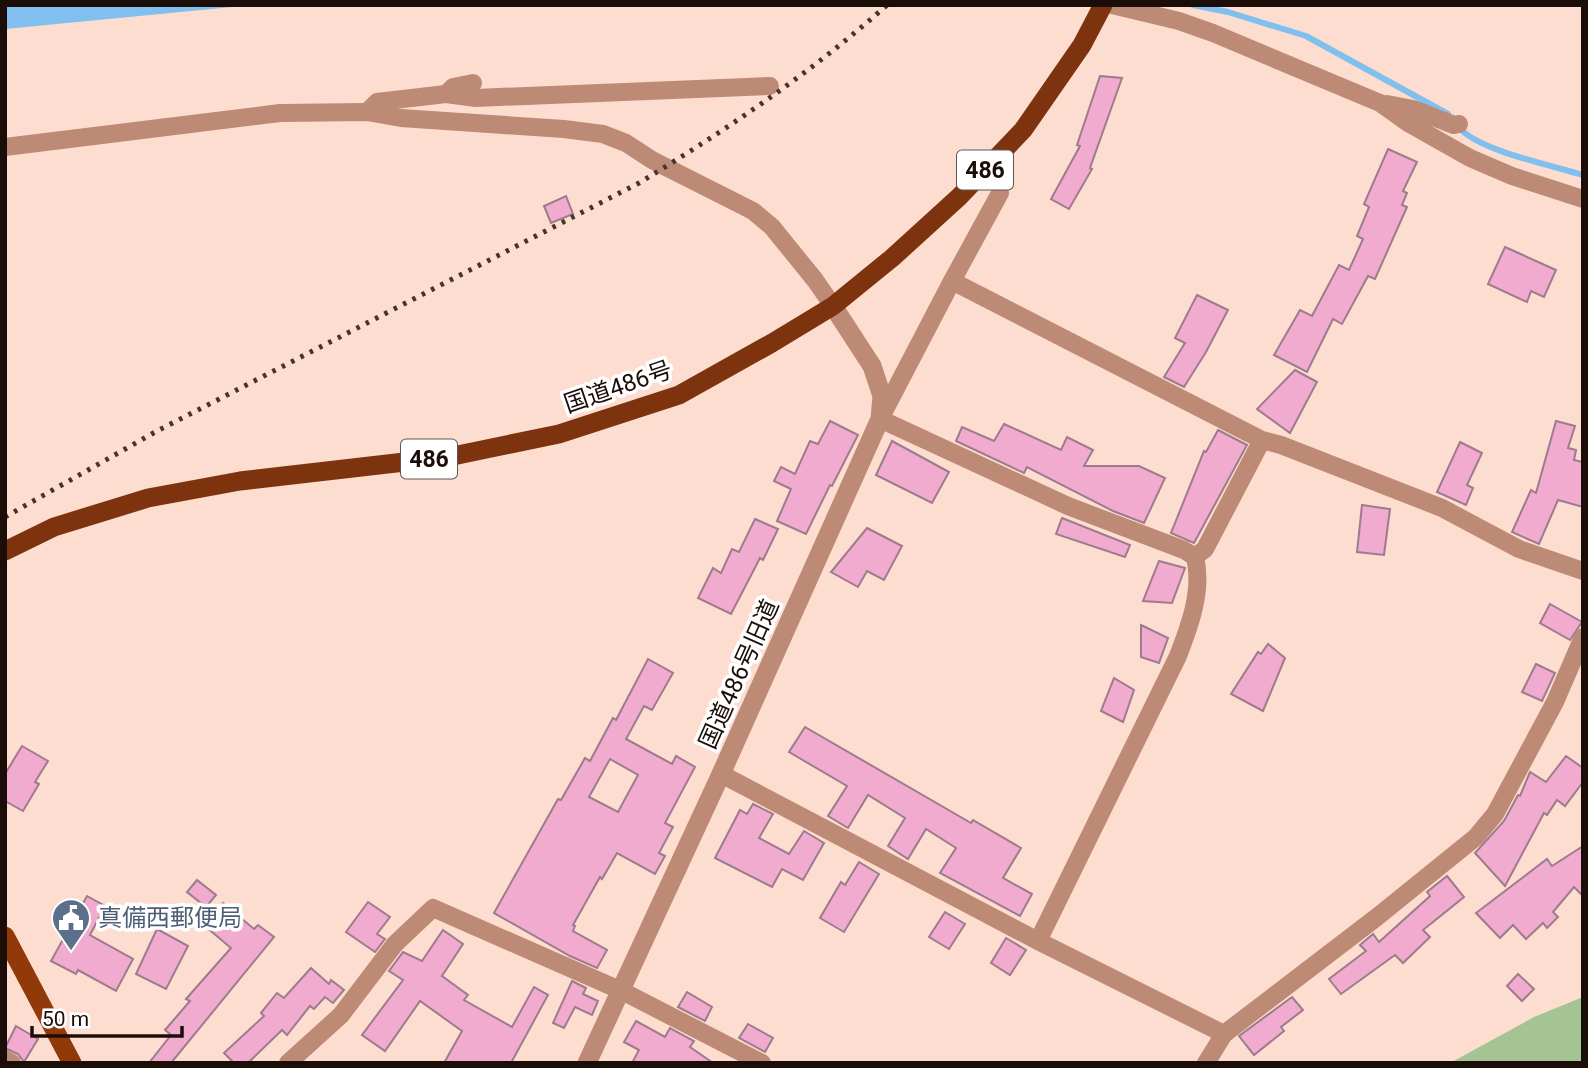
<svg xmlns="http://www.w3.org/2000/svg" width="1588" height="1068" font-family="Roboto,'Noto Sans JP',sans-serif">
<rect width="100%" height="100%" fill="#fdddd0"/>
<!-- green -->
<path fill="#a4c493" d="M1583,997V1063H1450L1534,1017Z"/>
<!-- water -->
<path fill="#80bfee" d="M5,5H253L5,29Z"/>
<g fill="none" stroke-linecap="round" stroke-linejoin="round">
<!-- stream -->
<g stroke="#80bfee" stroke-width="6">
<path d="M1193,5L1228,12L1306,36L1448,114"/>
<path d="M1459,127C1476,150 1554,166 1583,175"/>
</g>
</g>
<!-- building -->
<g fill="#f0abce" stroke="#9d7b8c" stroke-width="2" fill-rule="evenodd">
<path d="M1100,76L1122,78L1090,168L1092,169L1069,209L1051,199L1080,146L1077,145Z"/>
<path d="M1388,149L1417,162L1403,191L1407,193L1402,205L1407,207L1375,279L1368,276L1342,324L1333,319L1307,372L1274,355L1300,310L1312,316L1339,265L1349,270L1363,239L1357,236L1369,207L1364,204Z"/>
<path d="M566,196L573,214L551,223L544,206Z"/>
<path d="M1505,247L1556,270L1544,297L1531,291L1527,302L1488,284Z"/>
<path d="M1197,295L1228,310L1206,352L1184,387L1164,377L1185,343L1175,338Z"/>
<path d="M1295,370L1317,382L1290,433L1257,409Z"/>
<path d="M830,421L858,435L832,486L830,485L806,534L777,521L791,489L774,481L781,467L795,474L810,441L818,444Z"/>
<path d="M1556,421L1575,426L1568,448L1576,450L1574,460L1583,462V507L1558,500L1539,544L1512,532L1531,490L1536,493Z"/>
<path d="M1004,424L1061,450L1067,437L1093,450L1084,466H1139L1165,478L1144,523L1113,511L1027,467L1024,473L956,441L962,427L994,441Z"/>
<path d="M1218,430L1247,445L1194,543L1171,533L1204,451L1206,452Z"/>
<path d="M892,441L949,472L932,503L876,475Z"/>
<path d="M1460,442L1482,453L1467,485L1473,488L1466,505L1437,492Z"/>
<path d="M1362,505L1390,509L1384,555L1357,552Z"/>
<path d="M1062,518L1130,545L1125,557L1056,534Z"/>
<path d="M755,519L778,529L763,560L760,558L731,614L698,598L713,568L721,573L732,549L739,552Z"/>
<path d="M867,528L902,546L884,580L867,571L858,587L831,572Z"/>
<path d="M1159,561L1185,568L1172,603L1143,601Z"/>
<path d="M1550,604L1582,622L1570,640L1540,623Z"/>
<path d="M1141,625L1168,638L1159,663L1141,657Z"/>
<path d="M1268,644L1285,658L1263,711L1231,694L1258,652L1261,654Z"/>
<path d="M648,659L673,673L652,710L644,706L626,739L672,764L676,756L695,767L665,823L673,827L659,853L665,856L655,874L617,853L602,879L600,877L573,925L575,926L573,931L607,950L597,968L570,956L494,913L558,799L561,800L585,758L590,761L613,718L616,720ZM610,759L638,775L618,812L589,797Z"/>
<path d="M1536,664L1555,673L1542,701L1522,692Z"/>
<path d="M1114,678L1134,690L1123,722L1101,711Z"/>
<path d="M805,727L971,823L973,820L1021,848L1003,878L1032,894L1020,916L940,873L956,848L926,829L908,859L888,846L905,818L868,795L848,828L828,816L847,786L789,752Z"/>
<path d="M22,746L48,761L35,782L39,784L23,811L5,801V774Z"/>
<path d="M1566,756L1583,768V782L1565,806L1557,800L1547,815L1544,813L1505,886L1475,853L1504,821L1518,795L1520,796L1530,772L1546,782Z"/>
<path d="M753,804L773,814L759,838L789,854L804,831L824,843L803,880L782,869L772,887L715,858L740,810L747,814Z"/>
<path d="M1583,846V896L1574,887L1553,912L1558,917L1547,928L1543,923L1526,939L1513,925L1500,938L1476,913L1547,859L1552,866Z"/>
<path d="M859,862L879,874L844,932L820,918L841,882L845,885Z"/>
<path d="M1447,876L1464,897L1423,930L1430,937L1403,963L1395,955L1341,994L1329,979L1366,951L1360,945L1373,934L1379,942L1430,896L1427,892Z"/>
<path d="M197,880L216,895L206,907L187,892Z"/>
<path d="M87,896L105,906L90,935L133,959L116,991L78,970L76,974L51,961Z"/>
<path d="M368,902L390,917L377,934L385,939L375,952L346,932Z"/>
<path d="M223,903L254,929L258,925L274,937L171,1063H149L171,1035L165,1030L190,1001L186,999L231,948L205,926Z"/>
<path d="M945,912L965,924L949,949L929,937Z"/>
<path d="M157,929L188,946L166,989L136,974Z"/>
<path d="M443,930L463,944L442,976L468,995L464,1000L512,1027L534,987L548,995L511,1063H444L462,1031L420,1001L385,1051L362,1035L403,980L389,971L403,952L422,961Z"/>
<path d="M1006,938L1026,950L1010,975L991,963Z"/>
<path d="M311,968L329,984L331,980L344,990L333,1003L325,997L314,1009L310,1006L287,1035L282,1030L248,1063H234L224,1053L264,1016L261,1013L277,993L284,998Z"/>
<path d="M1518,974L1534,989L1522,1001L1507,986Z"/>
<path d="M572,981L586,988L583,994L598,1001L592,1015L575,1007L564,1028L553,1023Z"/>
<path d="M687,992L712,1007L705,1021L678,1007Z"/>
<path d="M1292,997L1303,1010L1281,1027L1284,1031L1254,1055L1239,1036Z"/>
<path d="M636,1021L665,1037L670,1028L694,1041L690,1047L713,1063H632L639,1050L624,1042Z"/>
<path d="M748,1024L773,1038L765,1052L739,1038Z"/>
<path d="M16,1026L38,1039L24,1062L18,1054L5,1048Z"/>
</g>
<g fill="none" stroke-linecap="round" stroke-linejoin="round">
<!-- minor -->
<g stroke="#bd8a75" stroke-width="18">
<path d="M1112,5L1179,21L1213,33L1380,103L1408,123L1470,158L1512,176L1583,199"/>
<path d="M446,94L453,87L473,83"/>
<path d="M1387,104L1413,109L1454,125L1459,124"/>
<path d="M367,112L377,102L446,94L476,98L770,86"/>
<path d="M5,147L280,113L367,112L401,118L564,129L603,134L626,143L652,160L753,211L772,227L815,280L833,306"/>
<path d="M952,281L1000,193"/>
<path d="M1262,440L952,281L880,419L1068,506L1184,550L1195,557L1205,549L1262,440L1281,445L1442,508L1519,549L1583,571"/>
<path d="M721,774L1038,941L1224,1034"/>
<path d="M1038,941L1178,656C1190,625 1203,590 1195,557"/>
<path d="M5,1059L12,1063"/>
<path d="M288,1063L341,1015L395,944L433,908L622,991L762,1063"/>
<path d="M1206,1063L1224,1034L1377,917L1476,837L1495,814L1555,702L1583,637"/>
</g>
<!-- tertiary -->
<path stroke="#bd8a75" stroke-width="19" d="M587,1063L721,774L880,419L882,396L872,366L833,306"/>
<!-- primary -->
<path stroke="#913909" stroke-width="19" d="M5,936L72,1063"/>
<!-- trunk -->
<path stroke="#7d340e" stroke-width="19" d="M5,551L54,527L148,498L240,481L448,457L559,434L679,395L772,343L833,306L892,258L959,197L1023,130L1082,45L1103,5"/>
<!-- rail -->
<path stroke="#44342d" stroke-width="5" stroke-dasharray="3.5 7" stroke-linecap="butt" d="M5,517L157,431L639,183C726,130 811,73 887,5"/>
</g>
<!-- icons -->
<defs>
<symbol id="civic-pin" viewBox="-11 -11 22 30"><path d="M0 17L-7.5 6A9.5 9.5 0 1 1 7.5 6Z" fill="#5c6f8a" stroke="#fff"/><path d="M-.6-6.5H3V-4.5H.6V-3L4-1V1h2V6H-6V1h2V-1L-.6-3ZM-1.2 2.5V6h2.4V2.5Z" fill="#fff"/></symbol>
</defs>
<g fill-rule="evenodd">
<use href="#civic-pin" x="49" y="896" width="44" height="60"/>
</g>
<g text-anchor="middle" stroke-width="7" stroke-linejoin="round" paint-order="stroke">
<!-- shield labels -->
<g fill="#fff" stroke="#5f5653" stroke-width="2">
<rect x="957" y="150.5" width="56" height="39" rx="5"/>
<rect x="401" y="439.5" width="56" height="39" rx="5"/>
</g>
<g font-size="23" font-weight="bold" fill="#1b0e09">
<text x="985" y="178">486</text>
<text x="429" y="467">486</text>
</g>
<!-- street labels -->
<g font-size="24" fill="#1b0e09" stroke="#fff">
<text transform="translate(618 387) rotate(-19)" y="8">国道486号</text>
<text transform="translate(739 674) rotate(-66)" y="8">国道486号旧道</text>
</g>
<!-- service labels -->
<g font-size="24" fill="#4e5e75" stroke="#fff" text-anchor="start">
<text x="98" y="926">真備西郵便局</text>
</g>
</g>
<!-- border -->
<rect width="1588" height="1068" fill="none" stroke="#1b0e09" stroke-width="14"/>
<!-- scale -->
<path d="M32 1026v10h150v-10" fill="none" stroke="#1b0e09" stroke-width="3.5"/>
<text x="42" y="1026" font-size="21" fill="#1b0e09" stroke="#ffffff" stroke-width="5" paint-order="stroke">50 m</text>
</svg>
